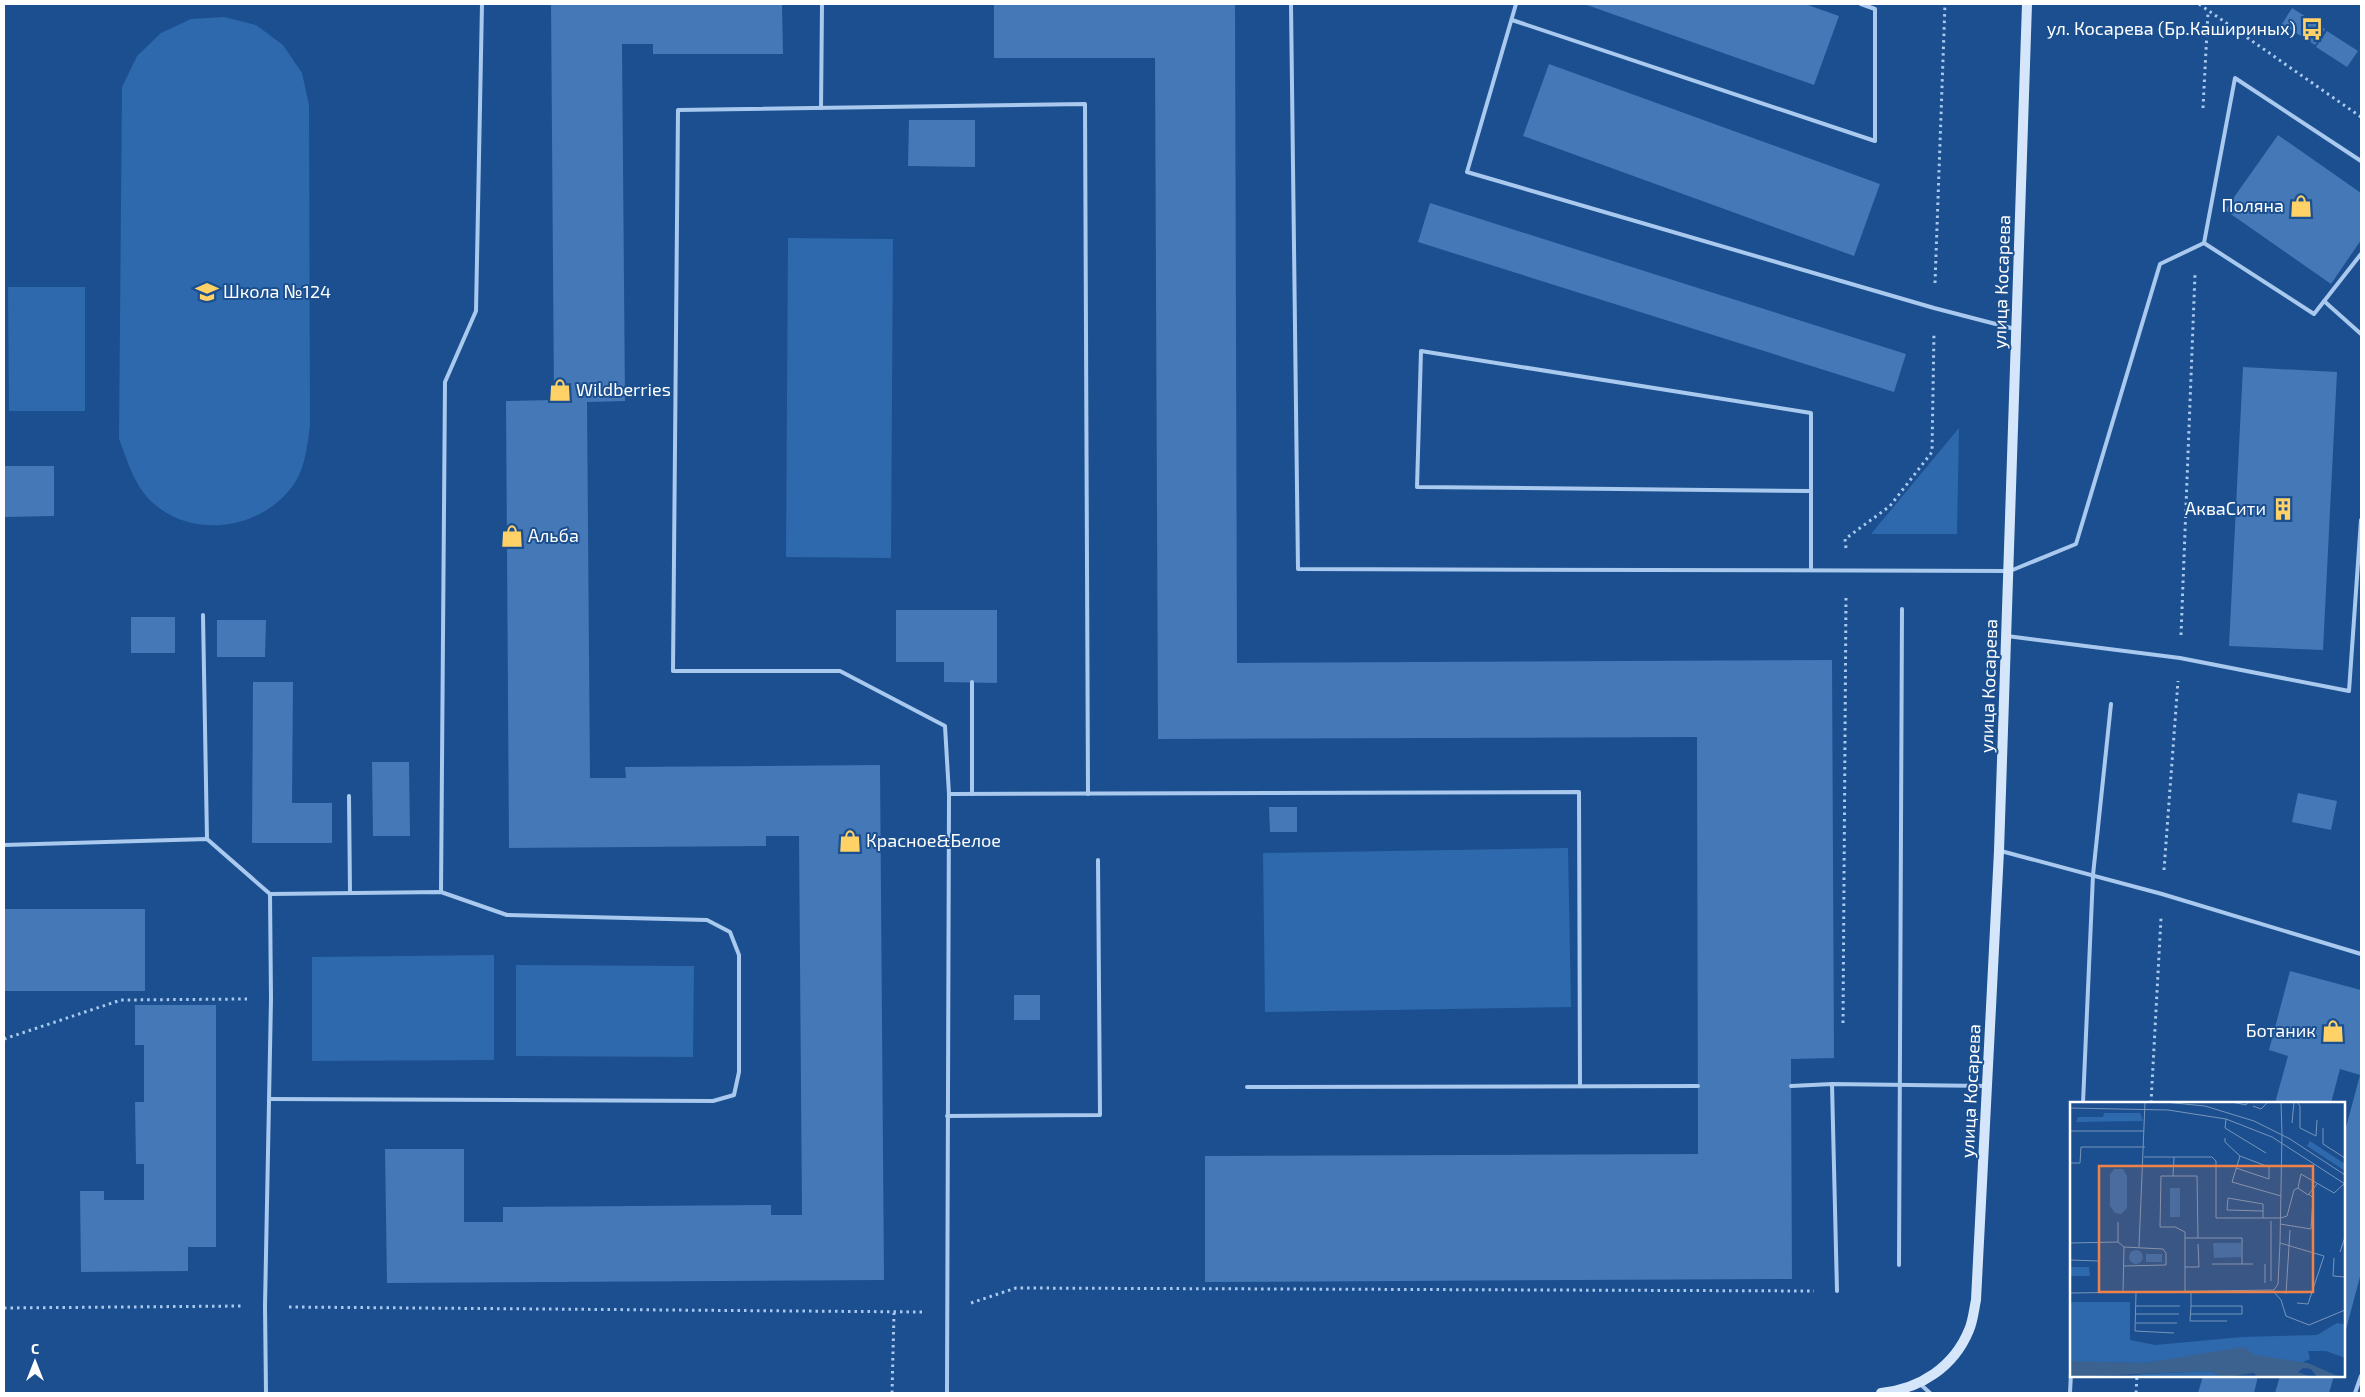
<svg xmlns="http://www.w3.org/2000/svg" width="2365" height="1397" font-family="'Exo 2',sans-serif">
<rect width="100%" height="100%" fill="#1b4f8f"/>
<!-- green -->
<g fill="#2e69ad">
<path d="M224,17L256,25L283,45L302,73L309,105L310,426C307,447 305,470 292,487C259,530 193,539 153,503C134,486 128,462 119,439L122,87L137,56L161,33L191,19Z"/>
<path d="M788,238L893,239L891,558L786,557Z"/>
<path d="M8,287H85V411H9Z"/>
<path d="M1959,428L1957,534H1871Z"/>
<path d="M1568,848L1571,1007L1265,1012L1263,853Z"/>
<path d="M494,955V1060L312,1061V957Z"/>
<path d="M516,965L694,966L693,1057L516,1056Z"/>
</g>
<!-- building -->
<g fill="#4478b7">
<path d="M551,4H782L783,54H653V44H622L625,401L587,402L590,778H626L625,767L880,765L884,1280L387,1283L385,1149H464V1222H503V1207L771,1205V1215H802L799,836H766V846L509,848L506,401L554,400Z"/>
<path d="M994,4H1235L1237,663L1832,660L1834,1058L1791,1059L1792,1279L1205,1282V1156L1698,1154L1697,737L1158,739L1155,58H994Z"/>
<path d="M1584,4H1805L1839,16L1814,85Z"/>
<path d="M2292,8L2325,29L2315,45L2282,24Z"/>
<path d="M2327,31L2358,51L2347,67L2316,47Z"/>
<path d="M1549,64L1880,184L1854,256L1523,136Z"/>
<path d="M909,120H975V167L908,166Z"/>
<path d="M2278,135L2361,193V240L2331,284L2225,210Z"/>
<path d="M1430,203L1906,354L1894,392L1418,242Z"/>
<path d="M2243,367L2337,372L2323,650L2229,646Z"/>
<path d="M5,466H54V516L5,517Z"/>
<path d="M896,610H997V683L944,682V662H896Z"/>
<rect x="131" y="617" width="44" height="36"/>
<path d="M217,620H266L265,657H217Z"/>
<path d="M253,682H293L292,803H332V843H252Z"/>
<path d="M372,762H409L410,836H373Z"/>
<path d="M2298,793L2337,801L2331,830L2292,822Z"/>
<path d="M1269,807H1297V832H1270Z"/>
<rect x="4" y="909" width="141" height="82"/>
<path d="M2290,971L2361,990V1273L2344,1337V1135L2360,1075L2340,1069L2331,1103H2275L2288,1056L2269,1050Z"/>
<rect x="1014" y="995" width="26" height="25"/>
<path d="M135,1005H216V1247H188V1271L81,1272L80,1191H104V1200H144V1164H136L135,1102H144V1045H135Z"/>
<path d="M2203,1376H2258L2254,1393H2198Z"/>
<path d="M2280,1376H2334L2329,1393H2275Z"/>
</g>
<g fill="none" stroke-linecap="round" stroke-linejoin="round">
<!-- path -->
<g stroke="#a9c9ee" stroke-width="3" stroke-dasharray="2.5 4" stroke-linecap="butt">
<path d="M2199,4L2361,117"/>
<path d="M2203,108L2208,12"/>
<path d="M1935,283L1945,4"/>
<path d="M1846,548L1845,539L1890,506L1932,452L1934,332"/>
<path d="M2181,635L2195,274"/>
<path d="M2164,870L2178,681"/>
<path d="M1843,1023L1846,595"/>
<path d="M4,1039L121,1000L247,999"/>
<path d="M2151,1103L2161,918"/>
<path d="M971,1303L1016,1288L1814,1291"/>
<path d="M289,1307L923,1312"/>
<path d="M4,1308L241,1306"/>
<path d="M892,1393L894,1313"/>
<path d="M2136,1393L2137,1376"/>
</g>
<!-- lane -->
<g stroke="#a9c9ee" stroke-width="4">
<path d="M1291,4L1298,569L2010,571L2076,544L2160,264L2204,243"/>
<path d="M1516,4L1467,172L1934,308L2015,329"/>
<path d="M1512,20L1875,141V9L1861,4"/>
<path d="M821,108L822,4"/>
<path d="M2361,161L2235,78L2204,243L2314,314L2361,254"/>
<path d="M2324,301L2361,334"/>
<path d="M1810,491L1417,487L1421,351L1811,413V570"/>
<path d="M203,615L207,839"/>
<path d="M2007,636L2180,658L2349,691L2361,520"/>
<path d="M972,682V794"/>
<path d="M949,794L1579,792L1580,1086"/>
<path d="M349,796L350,893"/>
<path d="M4,845L207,839L270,894L441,892L507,915L707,920L730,932L739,955V1072L734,1095L713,1101L270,1099"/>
<path d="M2001,851L2162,894L2361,954"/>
<path d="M441,892L445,382L476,311L482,4"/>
<path d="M1832,1084L1837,1291"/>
<path d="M1791,1086L1832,1084L1986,1086"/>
<path d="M1247,1087L1698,1086"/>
<path d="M2083,1103L2093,875L2111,704"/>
<path d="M947,1116L1100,1115L1098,860"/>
<path d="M1899,1265L1902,609"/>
<path d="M1919,1383L1930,1393"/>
<path d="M266,1393L265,1306L271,999L270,894"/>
<path d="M947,1393L949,794L945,726L840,671H673L678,110L1085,104L1088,794"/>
<path d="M2070,1393L2071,1373"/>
<path d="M2355,1393L2361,1376"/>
</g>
<!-- secondary -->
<path stroke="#d6e6fa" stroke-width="10" d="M1881,1393C1920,1389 1954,1367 1969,1330C1973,1321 1974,1309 1976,1300L1999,851L2027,4"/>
</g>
<!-- icons -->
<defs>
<symbol id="bus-bare" viewBox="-9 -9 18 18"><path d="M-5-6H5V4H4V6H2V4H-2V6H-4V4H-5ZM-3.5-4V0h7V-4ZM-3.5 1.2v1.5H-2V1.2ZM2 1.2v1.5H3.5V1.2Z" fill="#ffd166" stroke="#1b4f8f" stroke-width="2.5" paint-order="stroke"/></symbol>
<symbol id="shop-bare" viewBox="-9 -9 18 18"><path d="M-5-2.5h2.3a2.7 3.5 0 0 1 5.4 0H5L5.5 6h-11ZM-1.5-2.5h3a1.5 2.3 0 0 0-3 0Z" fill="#ffd166" stroke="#1b4f8f" stroke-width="2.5" paint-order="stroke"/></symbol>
<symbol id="school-bare" viewBox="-9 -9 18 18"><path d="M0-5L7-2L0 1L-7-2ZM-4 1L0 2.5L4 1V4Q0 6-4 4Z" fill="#ffd166" stroke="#1b4f8f" stroke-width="2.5" paint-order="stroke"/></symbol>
<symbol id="building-bare" viewBox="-9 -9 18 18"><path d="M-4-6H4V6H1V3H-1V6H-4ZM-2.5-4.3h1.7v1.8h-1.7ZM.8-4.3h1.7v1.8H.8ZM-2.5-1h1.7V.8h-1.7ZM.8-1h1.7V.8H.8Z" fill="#ffd166" stroke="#1b4f8f" stroke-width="2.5" paint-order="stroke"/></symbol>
</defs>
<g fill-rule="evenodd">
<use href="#bus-bare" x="2296" y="13" width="32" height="32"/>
<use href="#shop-bare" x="2285" y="190" width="32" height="32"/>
<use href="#school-bare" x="191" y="276" width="32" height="32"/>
<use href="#shop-bare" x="544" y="374" width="32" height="32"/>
<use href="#building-bare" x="2267" y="493" width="32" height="32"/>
<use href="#shop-bare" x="496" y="520" width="32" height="32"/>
<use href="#shop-bare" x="834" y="825" width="32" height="32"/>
<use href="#shop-bare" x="2317" y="1015" width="32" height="32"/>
</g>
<g text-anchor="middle" stroke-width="4" stroke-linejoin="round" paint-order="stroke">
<!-- poi labels -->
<g font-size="18" fill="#fff" stroke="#1b4f8f" text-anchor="end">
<text x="2296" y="35">ул. Косарева (Бр.Кашириных)</text>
<text x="2284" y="212">Поляна</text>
<text x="223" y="298" text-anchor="start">Школа №124</text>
<text x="576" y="396" text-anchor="start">Wildberries</text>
<text x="2266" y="515">АкваСити</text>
<text x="528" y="542" text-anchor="start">Альба</text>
<text x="866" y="847" text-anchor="start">Красное&amp;Белое</text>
<text x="2316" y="1037">Ботаник</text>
</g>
<!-- street labels -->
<g font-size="18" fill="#fff" stroke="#1b4f8f">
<text transform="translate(2002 282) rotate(-88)" y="6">улица Косарева</text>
<text transform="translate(1989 686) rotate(-88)" y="6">улица Косарева</text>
<text transform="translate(1971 1091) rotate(-87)" y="6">улица Косарева</text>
</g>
</g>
<!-- overview -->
<g transform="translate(2070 1102)">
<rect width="275" height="275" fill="#1b4f8f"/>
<path d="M34,11H70L73,19L6,20L8,15H33ZM240,39L275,62V69L237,44ZM44,67H53L57,74V106L51,112L45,111L40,104V72ZM100,86H110V115H100ZM143,141H171V155L144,156ZM59 155a7 7 0 1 1 14 0a7 7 0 1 1-14 0ZM76,152H92V160H76ZM0,165H19L20,174H0ZM0,200H60V238L85,243L172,235L247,233L267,221L274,222L275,256L256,249H238L240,257L231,261L146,251L74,261L5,260L0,259ZM139,269L155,275H54L73,272Z" fill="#2e69ad"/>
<path d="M174,245L185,253L238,261L270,275H247L241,267L233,266L228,270L241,275H187L184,271L155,275L139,269L0,275V259L74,261Z" fill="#3c6290"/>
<path fill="none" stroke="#7695bc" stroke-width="1" d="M94,0L135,4L184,19L220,37L275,73M162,0L176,3L178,0M211,0L212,32M227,0L230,4V26L246,34L247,18M183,4L191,7L198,0M0,6L98,8L156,17L202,35L275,82M156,17L155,26L196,51M222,21L224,0M253,26V42L275,56M0,29H74M155,36V40L170,54L162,80L211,94M74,55H142L146,59V116H211L217,114L224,88L228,86M0,61H10L11,45H75M166,66L199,77V65L170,54M103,74L104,55M247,82L238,93L228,86L231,72L264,91L275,81M193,109L157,108L158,96L193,102V116M48,120V140M210,122L241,127L243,96L239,92M115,136H172V162M0,141L48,140L54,145L93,147L96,151V163L54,164M210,141L254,154L238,202L227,201M69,145L75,0M270,150L275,135M264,156L263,174L275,175M0,158L29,159V191M142,162H183M195,162V181M115,165H129L128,142M201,179V119M203,189L211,198L216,214L239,223L275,208M115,190V130L105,125H90L91,74H127L128,136M0,191L204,188L208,182L210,141L212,32M53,191L54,145M66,191L65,229L104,231M216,192L220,128M66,204H110M121,204L120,219H157M66,212H109M120,212H172V204H121V190M66,221H107"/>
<path fill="#ee8249" fill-opacity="0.15" stroke="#ee8249" stroke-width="2.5" d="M29,64H243V190H29Z"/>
<rect width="275" height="275" fill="none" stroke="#fff" stroke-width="2.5"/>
</g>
<!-- border -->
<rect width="2365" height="1397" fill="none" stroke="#ffffff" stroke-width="10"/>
<!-- north arrow -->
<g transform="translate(35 1362)" stroke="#1b4f8f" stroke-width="4" paint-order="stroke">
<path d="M0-4L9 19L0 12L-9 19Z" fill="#ffffff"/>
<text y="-8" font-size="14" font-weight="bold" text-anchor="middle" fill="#ffffff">С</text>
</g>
</svg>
